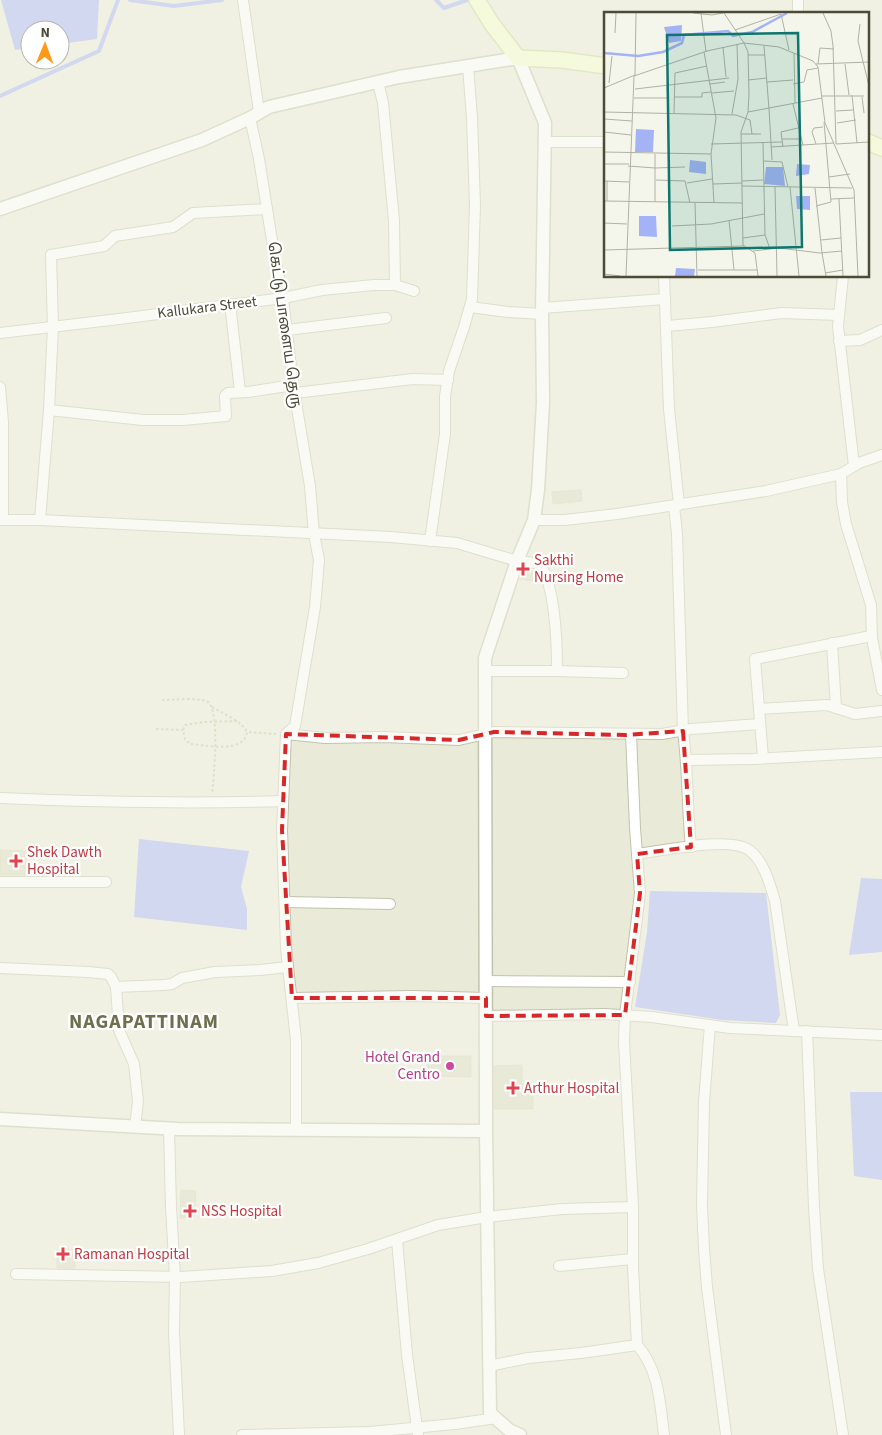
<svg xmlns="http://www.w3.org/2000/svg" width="882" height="1435" font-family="'Source Sans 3','Noto Sans Tamil',sans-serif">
<rect width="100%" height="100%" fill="#f5f6eb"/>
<!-- residential -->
<path fill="#e9ebd8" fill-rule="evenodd" d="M0,0H882V1435H0ZM606,14H868V276H606ZM30,30H60V60H30Z"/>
<!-- water -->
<g fill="#a4b3f6">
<path d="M1,0H99L97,39L60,44V30H30V48L15,50Z"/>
<path d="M139,839L249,851L241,887L247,909V930L134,917Z"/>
<path d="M861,878L882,879V952L849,955Z"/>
<path d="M650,891L766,893L780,1015L776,1023L722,1020L635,1007L647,932Z"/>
<path d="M850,1092H882V1180L854,1176Z"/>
</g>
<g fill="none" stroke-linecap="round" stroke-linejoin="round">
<!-- stream -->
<g stroke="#a4b3f6" stroke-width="4">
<path d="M130,0L174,6L222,0"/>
<path d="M436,0L444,8L467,0"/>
<path d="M0,96L99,51L118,0"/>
</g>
</g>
<!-- building -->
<g fill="#d8d9bf" stroke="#d4d4b2">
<path d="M581,490L582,501L553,504L552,492Z"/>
<path d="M523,569L535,571L533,581L520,579Z"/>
<path d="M0,850L26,851L25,875H0Z"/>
<path d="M428,1056H471V1077L428,1076Z"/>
<path d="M522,1065V1084H533V1109H494V1066Z"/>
<path d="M181,1190L196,1191L194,1218H180Z"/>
<rect x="57" y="1250" width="18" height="18"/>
</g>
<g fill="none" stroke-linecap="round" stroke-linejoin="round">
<defs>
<g id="minor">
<path d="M243,0L259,112"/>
<path d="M798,0V14"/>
<path d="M378,82L383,103L394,221L395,285"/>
<path d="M250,118L259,159L274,253L283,298L293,384L310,486L314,534L319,560L315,607L295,726L286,734L282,830L286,948L296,1040V1130"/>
<path d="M545,142H606"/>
<path d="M664,276L669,409L679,505"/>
<path d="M843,276L838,326L854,466"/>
<path d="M230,304L240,391"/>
<path d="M470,307L508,312L542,314"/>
<path d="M542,308L665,299"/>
<path d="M667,326L712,322L782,313L839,315"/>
<path d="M287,330L386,318"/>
<path d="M0,333L119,319L283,298L322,290L374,285H395L414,291"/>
<path d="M839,341L860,340L882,330"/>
<path d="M0,387L3,422V520"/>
<path d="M295,393L413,379L448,380"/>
<path d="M49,410L143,420H183L226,416L225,396L228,393L248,392L293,385"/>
<path d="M841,474L842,502L846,524L871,605L872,638L882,690"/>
<path d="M674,506L677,534L683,731C688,769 687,808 691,847"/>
<path d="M0,520H40L391,537L457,543L517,561L537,563C540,567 545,571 546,576C556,604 557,642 557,671"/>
<path d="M40,520L49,410L53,327L51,255L104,246L115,236L173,227L193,213L267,209"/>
<path d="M534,520H565L617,514L766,491L841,474L859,463L882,455"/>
<path d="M430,541L445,434V396L449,371L464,327L472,299L475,205L472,118L468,66"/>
<path d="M832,643L836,708"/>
<path d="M485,671H557L623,673"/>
<path d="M759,709L827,705L855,714L882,711"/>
<path d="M286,734L325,738L384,737L459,740L494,732L662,734L691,729L760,724"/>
<path d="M631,734L635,828L640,893L625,1015L624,1042L633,1207V1267L637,1345"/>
<path d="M763,758L755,659L871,636"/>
<path d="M687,760L753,759L882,752"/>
<path d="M0,798C94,802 188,804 282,801"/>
<path d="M637,854C662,851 730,836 749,850C764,861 770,884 775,901L794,1031"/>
<path d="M0,882H106"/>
<path d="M286,902L390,904"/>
<path d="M0,968L88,972L108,974L111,977L116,987L119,1030L134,1064L138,1101L135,1127"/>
<path d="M486,981L630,982"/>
<path d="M116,987L164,985L172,984L182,978L215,972L260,970L288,967"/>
<path d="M292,998L412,996L486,998"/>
<path d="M486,1016L605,1014L652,1017L730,1028L882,1035"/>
<path d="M710,1025L704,1102L702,1205L704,1249L707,1287L726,1435"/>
<path d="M807,1031L814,1207L818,1269L843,1435"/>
<path d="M169,1129L171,1207L175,1277L174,1333L179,1435"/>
<path d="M397,1240L407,1355L418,1435"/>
<path d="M559,1266L633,1259"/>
<path d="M16,1274L181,1277L272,1271L318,1263L368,1249L438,1225L487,1217L562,1209L633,1207"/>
<path d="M489,1366L528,1358L581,1353L637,1345C659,1369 660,1403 664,1435"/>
<path d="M242,1435L370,1432L455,1424L496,1418"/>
</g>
<g id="tertiary">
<path d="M0,209L202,140L250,118L269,107L399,77L518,58L545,123L542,314L543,403L538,490L534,520L517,561L485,658V671L486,1131L490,1413L509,1430L520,1435"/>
<path d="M0,1119L178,1129L486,1131"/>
</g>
<g id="secondary">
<path d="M477,0L492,24L518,58L562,60L606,66"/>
<path d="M868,142L882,148"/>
</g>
</defs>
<!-- minor casing -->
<use href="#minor" stroke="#c1c3ac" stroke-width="12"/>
<!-- tertiary casing -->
<use href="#tertiary" stroke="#c1c3ac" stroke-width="15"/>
<!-- secondary casing -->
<use href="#secondary" stroke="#cdd696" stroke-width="18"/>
<!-- path -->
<g stroke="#c3c69c" stroke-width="2" stroke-dasharray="2.5 2.5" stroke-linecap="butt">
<path d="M162,700C172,700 200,697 208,702C220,711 214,777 212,793"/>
<path d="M212,707C222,713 243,722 247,732"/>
<path d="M237,721L204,722L185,725L183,730L185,739L190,744C205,745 245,754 247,732L276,734"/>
<path d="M156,729L183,730"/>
</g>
<!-- minor -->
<use href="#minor" stroke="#fff" stroke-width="10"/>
<!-- tertiary -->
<use href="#tertiary" stroke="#fff" stroke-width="12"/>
<!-- secondary -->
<use href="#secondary" stroke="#f6ffcc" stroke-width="15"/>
</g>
<!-- marked area -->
<path d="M0 0H882V1435H0ZM683,731L691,847L637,854L640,893L625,1015L486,1016V998H292L282,830L286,734L459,740L494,732L626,735Z" fill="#f5f6eb" fill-opacity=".55" fill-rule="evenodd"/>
<path fill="none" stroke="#d62828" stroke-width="4" stroke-dasharray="10 6" stroke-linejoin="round" d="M683,731L691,847L637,854L640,893L625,1015L486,1016V998H292L282,830L286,734L459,740L494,732L626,735Z"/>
<!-- markers -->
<g fill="#e0444e" stroke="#fff" stroke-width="2">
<path d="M520.5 561.5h5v5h5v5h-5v5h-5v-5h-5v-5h5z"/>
<path d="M13.5 853.5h5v5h5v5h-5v5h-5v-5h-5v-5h5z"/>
<path d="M510.5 1080.5h5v5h5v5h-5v5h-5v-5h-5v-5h5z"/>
<path d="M187.5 1203.5h5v5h5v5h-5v5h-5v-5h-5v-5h5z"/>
<path d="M60.5 1246.5h5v5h5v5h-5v5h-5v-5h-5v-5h5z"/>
</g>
<circle fill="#d1479c" stroke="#fff" stroke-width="2" cx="450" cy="1066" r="5"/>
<g text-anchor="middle" stroke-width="4.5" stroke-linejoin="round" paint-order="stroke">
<!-- street labels -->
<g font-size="15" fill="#4b4b38" stroke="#fff">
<text transform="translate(207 307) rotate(-7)" y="5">Kallukara Street</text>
<text transform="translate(285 325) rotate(82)" y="5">கெட்டு பாளைய தெரு</text>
</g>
<!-- health labels -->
<g font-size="15" fill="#be3a42" stroke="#fff" text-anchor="start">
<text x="534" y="565">Sakthi<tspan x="534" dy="17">Nursing Home</tspan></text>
<text x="27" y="857">Shek Dawth<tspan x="27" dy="17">Hospital</tspan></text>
<text x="524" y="1093">Arthur Hospital</text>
<text x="201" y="1216">NSS Hospital</text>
<text x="74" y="1259">Ramanan Hospital</text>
</g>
<!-- hotel labels -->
<g font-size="15" fill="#b23c85" stroke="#fff" text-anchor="end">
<text x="440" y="1062">Hotel Grand<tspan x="440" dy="17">Centro</tspan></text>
</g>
<!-- district labels -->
<g font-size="20" font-weight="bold" letter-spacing="1" fill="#6f6f4e" stroke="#fff">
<text x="144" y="1028">NAGAPATTINAM</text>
</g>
</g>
<!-- overview -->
<g transform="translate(604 12)">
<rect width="265" height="265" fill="#f5f6eb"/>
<path d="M78,13L77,29L65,31L60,15ZM32,117L50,118L49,140H31ZM86,148L102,150V162L85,160ZM193,152L206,153L205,162L192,164ZM162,155H179L181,174L160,172ZM192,184H206V198L193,197ZM35,204H52L53,225L35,224ZM72,256L91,257L90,264H71Z" fill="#a4b3f6"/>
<path fill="none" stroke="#a4b3f6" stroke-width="2.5" d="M0,41L34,44L59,40L78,31L80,23L124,19L129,24L148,20L183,1"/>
<path fill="none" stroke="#b1b2a3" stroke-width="1" d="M89,1L108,3L119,1M97,1L102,40M120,1L140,31L175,35L209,49L214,55L221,111L250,178L254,264M219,1L227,19L229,34L232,132L265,130M177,2L185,38M256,12L254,29L265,74M131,18L177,2M11,21L12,1M160,34L165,97M119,35L122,65M100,40L112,106L107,142L110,191M190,41L191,91M144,43H161M212,52L265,50M214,52L216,36L230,37M241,52L245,83M144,68L163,66M163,70L189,68M5,71L8,44M106,72L121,70M189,72L200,70L203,58L214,56M63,73L64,101M0,76L31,63L32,1M31,77L125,66M108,81L130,79M248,83L253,131M218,84H260M71,85H98V81L107,80M258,85L260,101M30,86H64M189,92L199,133M165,97L168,148M232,99L249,98M0,100L132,103L146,108L148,122M144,100L218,86M70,101L71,61L103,54M128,102L134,67L133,32M0,107L28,109M233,111L252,108M0,120L27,123M137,122H157M178,127H197M159,131L161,223M107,132L178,130M212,132L208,120L210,116L219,115M167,135L230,131M179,135L177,120L194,116M0,140L107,142M51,142V156L81,155M160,149L178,150L184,175M0,152H25M24,154L51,156V190M225,165L246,162M52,168L81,169L86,191M0,169L25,170M3,169V189M138,169L159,168M83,171L108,167M109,172L138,171M138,174L248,176M171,175L173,264M186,175L195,264M211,176L218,241M227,187L250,186M235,187L239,264M0,189L138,191M91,191L93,264M212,194L227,190L220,110M125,208L130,258M0,211L23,212M68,214L107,212L160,202M139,226L161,223L166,237M217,228L237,226M0,238L140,234M149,239L175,236L216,241L238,239M218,241L222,264M94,258H153M221,261L239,258M0,262L16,264M22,264L30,64L103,39L140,31L144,40L145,82L144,100L137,120L139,233L151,241L154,264"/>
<path fill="#0f766e" fill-opacity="0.15" stroke="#0f766e" stroke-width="2.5" d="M194,21L198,235L66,238L63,23Z"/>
<rect width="265" height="265" fill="none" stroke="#4b4b38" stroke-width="2.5"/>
</g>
<!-- north arrow -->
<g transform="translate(45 45) rotate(1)"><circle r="24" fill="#ffffff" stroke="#b7b7af"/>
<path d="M0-4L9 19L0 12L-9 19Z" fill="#ff9a19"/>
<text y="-8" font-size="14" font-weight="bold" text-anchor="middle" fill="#4b4b38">N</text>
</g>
</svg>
